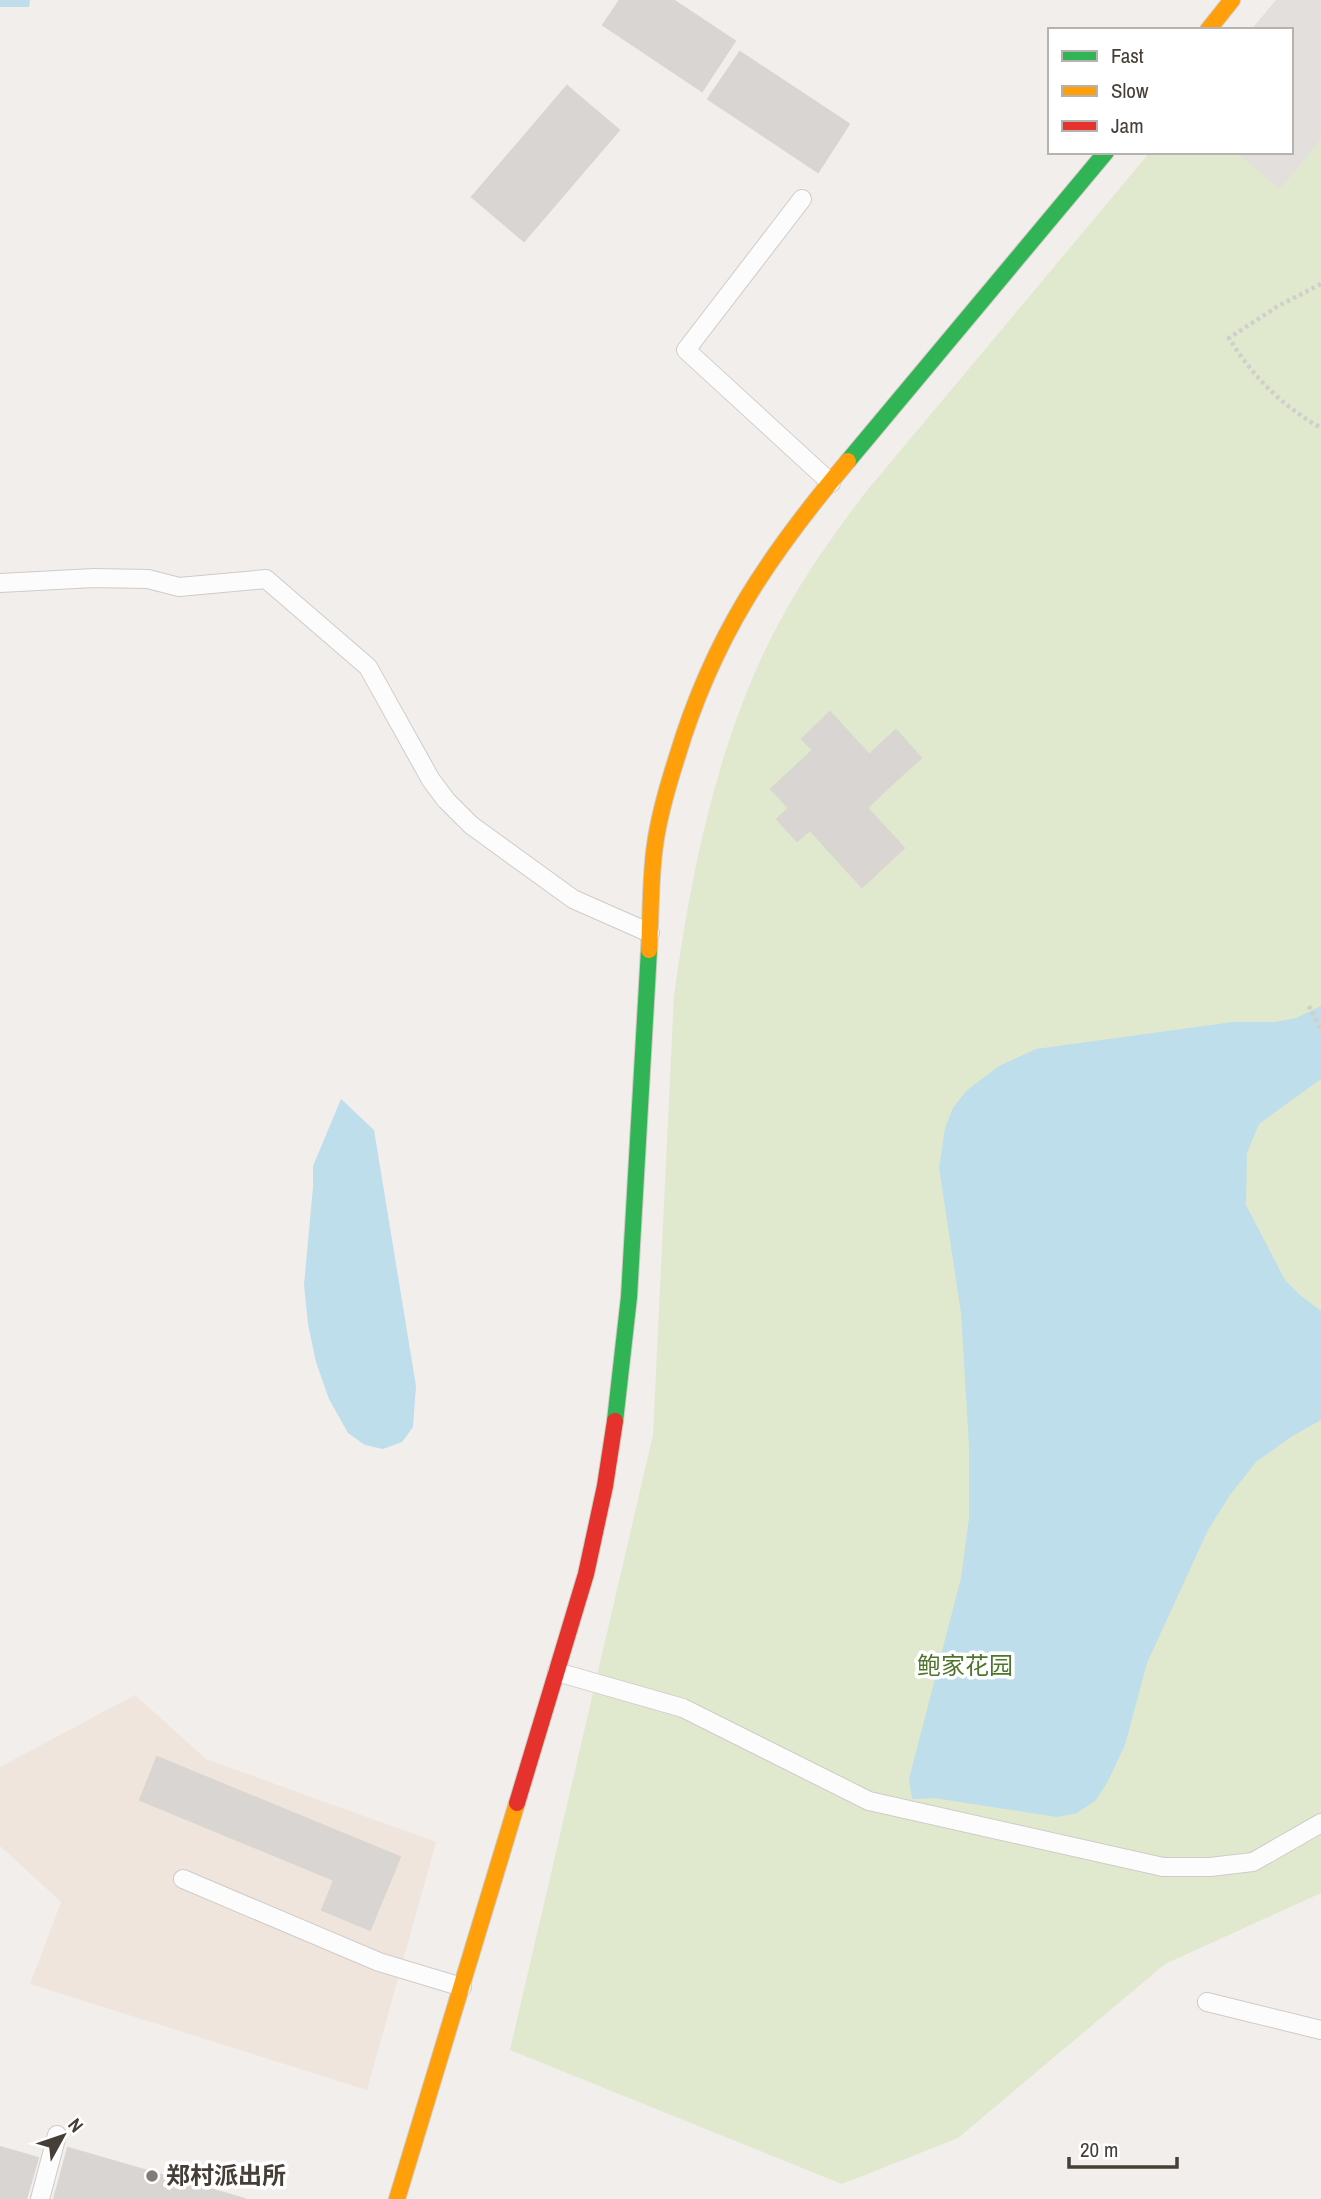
<svg xmlns="http://www.w3.org/2000/svg" width="1321" height="2199" font-family="'Archivo Narrow','Noto Sans SC',sans-serif">
<rect width="100%" height="100%" fill="#f1eeeb"/>
<!-- commercial -->
<path fill="#f0e5dc" d="M135,1695L206,1759L436,1842L367,2090L30,1984L61,1902L0,1846V1767Z"/>
<!-- green -->
<path fill="#e0e9cd" d="M1321,0V1893L1165,1964L958,2138L842,2184L510,2050L653,1435L674,996C691,873 716,748 772,636C798,585 830,539 865,493L1150,152H1291V30Z"/>
<!-- parking -->
<path fill="#e2dfdc" d="M1276,0H1321V139L1280,189L1236,152H1291V30H1251Z"/>
<!-- water -->
<g fill="#bedeec">
<path d="M0,0H30L29,7H0Z"/>
<path d="M1321,1006V1079L1259,1124L1247,1153L1246,1205L1285,1280L1300,1295L1321,1311V1420L1291,1437L1256,1462L1230,1495L1208,1530L1147,1663L1125,1745L1107,1783L1095,1801L1077,1813L1057,1817L934,1798L912,1799L909,1779L961,1578L969,1518V1446L961,1313L939,1168L945,1128L953,1108L966,1091L999,1066L1036,1049L1233,1022H1275L1296,1018Z"/>
<path d="M341,1099L374,1130L416,1386L413,1427L402,1442L383,1449L365,1445L348,1433L329,1399L316,1362L308,1324L304,1285L313,1187V1166Z"/>
</g>
<!-- building -->
<g fill="#d9d5d2" stroke="#d9d5d1" stroke-width="2">
<path d="M620,0H673L735,41L702,91L603,25Z"/>
<path d="M740,52L849,124L818,172L708,99Z"/>
<path d="M567,86L619,130L524,241L472,197Z"/>
<path d="M830,712L894,782L867,808L904,848L862,887L810,830L797,841L777,819L789,808L771,789L813,750L802,739Z"/>
<path d="M896,730L921,758L894,782L869,755Z"/>
<path d="M157,1757L400,1857L370,1930L322,1910L334,1880L140,1800Z"/>
<path d="M0,2147L38,2158L26,2199H0Z"/>
<path d="M68,2148L245,2199H54Z"/>
</g>
<g fill="none" stroke-linecap="round" stroke-linejoin="round">
<defs>
<g id="lane">
<path d="M802,199L686,350L831,483"/>
<path d="M0,583L94,578L148,579L179,587L266,579L368,667L431,780L446,800L471,825L573,899L650,933"/>
<path d="M557,1672L683,1708L869,1801L1163,1867H1210L1253,1862L1321,1823"/>
<path d="M183,1879L379,1962L462,1987"/>
<path d="M1207,2002L1321,2030"/>
<path d="M40,2199L57,2135"/>
</g>
<g id="fast">
<path d="M848,461L1106,152"/>
<path d="M615,1421L629,1297L649,950"/>
</g>
<g id="slow">
<path d="M1208,30L1232,0"/>
<path d="M649,950C651,916 650,879 655,845C659,815 668,785 677,757C713,637 768,556 848,461"/>
<path d="M397,2199L517,1803"/>
</g>
<path id="jam" d="M517,1803L586,1574L605,1486L615,1421"/>
</defs>
<!-- lane casing -->
<use href="#lane" stroke="#cfccc8" stroke-width="20"/>
<!-- fast casing -->
<use href="#fast" stroke="#d0cac2" stroke-width="18"/>
<!-- slow casing -->
<use href="#slow" stroke="#d0cac2" stroke-width="18"/>
<!-- jam casing -->
<use href="#jam" stroke="#d0cac2" stroke-width="18"/>
<!-- path -->
<g stroke="#d1cecb" stroke-width="4.5" stroke-dasharray="3.5 3.5" stroke-linecap="butt">
<path d="M1321,284L1278,306L1229,338C1253,377 1281,405 1321,428"/>
<path d="M1309,1006L1321,1031"/>
</g>
<!-- lane -->
<use href="#lane" stroke="#fdfcfc" stroke-width="18"/>
<!-- fast -->
<use href="#fast" stroke="#30b455" stroke-width="16"/>
<!-- slow -->
<use href="#slow" stroke="#ff9f0a" stroke-width="16"/>
<!-- jam -->
<use href="#jam" stroke="#e5322d" stroke-width="16"/>
</g>
<!-- markers -->
<circle fill="#827c76" stroke="#fff" stroke-width="2.5" cx="152" cy="2176" r="7"/>
<g text-anchor="middle" stroke-width="7" stroke-linejoin="round" paint-order="stroke">
<!-- park labels -->
<g font-size="24" fill="#4f752d" stroke="#fff">
<text x="965" y="1674">鲍家花园</text>
</g>
<!-- poi labels -->
<g font-size="24" font-weight="bold" fill="#463f37" stroke="#fff" text-anchor="start">
<text x="166" y="2184">郑村派出所</text>
</g>
</g>
<!-- legend -->
<rect x="1048" y="28" width="245" height="126" fill="#ffffff" stroke="#b5b2af" stroke-width="2"/>
<rect x="1062" y="51" width="35" height="10" fill="#30b455" stroke="#b5b2af" stroke-width="2"/>
<text x="1111" y="63" font-size="21" fill="#463f37">Fast</text>
<rect x="1062" y="86" width="35" height="10" fill="#ff9f0a" stroke="#b5b2af" stroke-width="2"/>
<text x="1111" y="98" font-size="21" fill="#463f37">Slow</text>
<rect x="1062" y="121" width="35" height="10" fill="#e5322d" stroke="#b5b2af" stroke-width="2"/>
<text x="1111" y="133" font-size="21" fill="#463f37">Jam</text>
<!-- north arrow -->
<g transform="translate(63 2136) rotate(50)" stroke="#ffffff" stroke-width="5" paint-order="stroke">
<path d="M0-5L12 26L0 18L-12 26Z" fill="#463f37"/>
<text y="-10" font-size="19" font-weight="bold" text-anchor="middle" fill="#463f37">N</text>
</g>
<!-- scale -->
<path d="M1069 2157v10h108v-10" fill="none" stroke="#463f37" stroke-width="3.5"/>
<text x="1080" y="2157" font-size="21" fill="#463f37" stroke="#ffffff" stroke-width="5" paint-order="stroke">20 m</text>
</svg>
